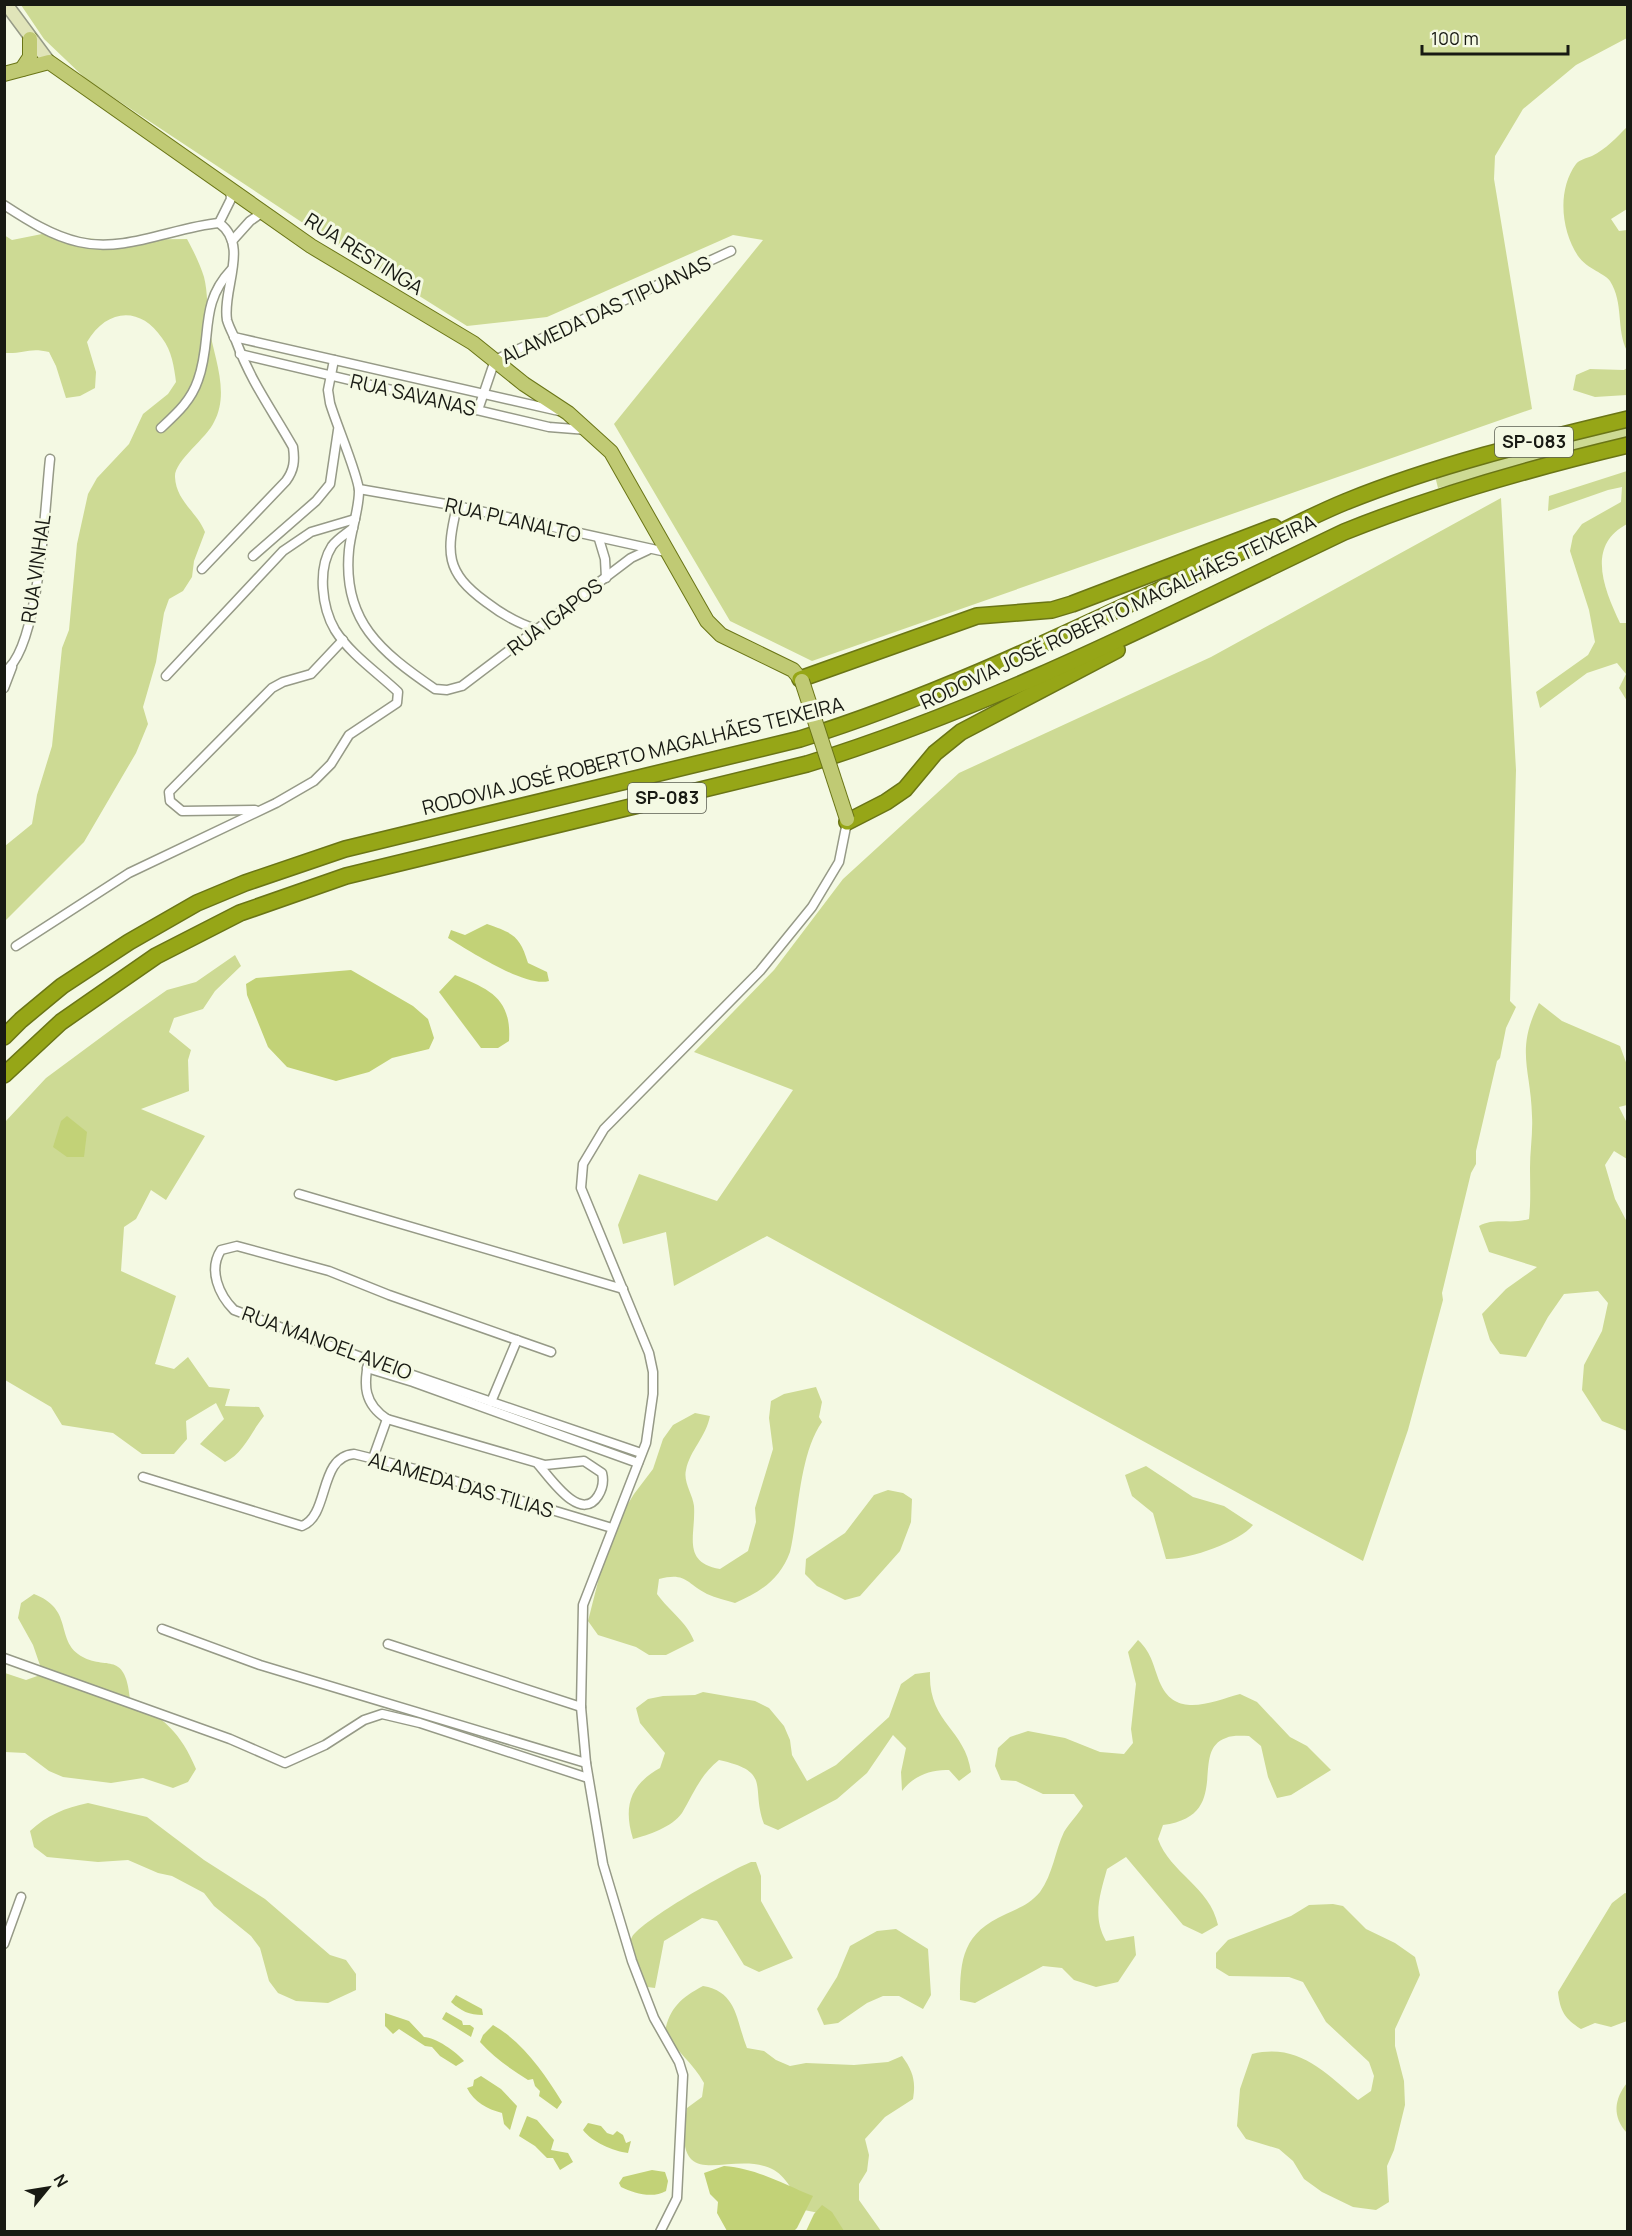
<svg xmlns="http://www.w3.org/2000/svg" width="1632" height="2236" font-family="Manrope,sans-serif">
<rect width="100%" height="100%" fill="#f4f9e3"/>
<!-- green -->
<g fill="#cdda94">
<path d="M1627,4V38L1576,65L1523,109L1495,156L1494,179L1532,409L812,661L730,621L614,424L763,240L733,235L547,317L467,326L300,221L87,80L44,39L21,5Z"/>
<path d="M1627,127V209L1611,219L1619,231L1627,230V351C1616,329 1624,303 1610,281C1606,274 1587,269 1578,256C1561,230 1557,190 1576,164C1579,160 1587,158 1592,156C1606,149 1616,138 1627,127Z"/>
<path d="M42,234L106,240L187,239C193,250 200,264 204,277C208,293 207,311 209,327C214,358 230,392 214,422C207,438 174,461 175,477C176,501 197,512 205,532L194,561L192,577L183,591L169,599L164,613L156,662L143,707L148,724L136,753L84,842L5,921V846L32,824L37,795L52,746L62,648L69,630L77,544L88,494L97,478L129,444L143,414L168,394L176,382C174,367 172,351 162,338C140,305 106,309 87,342L96,372L95,388L80,396L66,398L56,366L49,352C29,347 24,354 5,353L4,235L12,240Z"/>
<path d="M1627,368V395L1595,397L1573,390L1576,375L1590,369L1624,370Z"/>
<path d="M1627,424V439L1438,488L1435,476Z"/>
<path d="M1627,471V524C1585,546 1605,591 1620,623H1627V701L1619,688L1626,674L1617,663L1587,673L1540,708L1536,692L1588,655L1595,642L1589,610L1570,551L1573,536L1582,524L1621,502L1622,487L1608,490L1548,511L1549,496Z"/>
<path d="M1501,498L1516,770L1510,1001L1516,1007L1506,1028L1500,1058L1497,1061L1476,1151V1164L1471,1173L1442,1293L1443,1300L1408,1430L1363,1561L767,1236L674,1286L666,1232L623,1244L618,1225L639,1174L717,1201L793,1090L694,1052L774,970L843,879L959,773L1211,657Z"/>
<path d="M235,955L241,966L215,991L203,1009L174,1018L169,1032L191,1050L188,1060L189,1091L141,1109L205,1136L166,1200L151,1190L136,1219L124,1227L121,1271L176,1296L155,1364L174,1369L188,1357L209,1387L230,1389L225,1406L259,1407L264,1416C251,1432 243,1454 225,1462L200,1444L224,1419L216,1403L186,1421L187,1439L174,1454H142L113,1433L62,1425L51,1407L5,1380V1122L46,1078L123,1021L167,990L196,982Z"/>
<path d="M1539,1003L1562,1021L1620,1046L1627,1065V1105L1619,1107L1627,1123V1159L1614,1151L1605,1165L1615,1199L1627,1222V1431L1602,1421L1582,1390L1584,1365L1602,1331L1608,1303L1598,1291L1564,1294L1548,1317L1526,1357L1500,1354L1490,1340L1482,1314L1506,1289L1537,1267L1489,1252L1479,1226C1496,1217 1510,1225 1529,1219C1531,1201 1530,1185 1530,1168C1530,1151 1533,1133 1532,1116C1531,1069 1515,1051 1539,1003Z"/>
<path d="M816,1387L822,1402L819,1417L822,1422C799,1455 799,1513 790,1552C780,1579 761,1592 735,1603C726,1600 716,1598 707,1594C686,1583 686,1572 659,1579L657,1594C669,1611 687,1622 694,1641L666,1655H649L636,1647L598,1635L588,1621L603,1562L618,1520L634,1494L653,1469L663,1439L673,1425L695,1413L710,1416C706,1437 690,1450 686,1470C683,1482 693,1495 694,1506C696,1535 681,1562 720,1569L748,1551L756,1522L755,1508L773,1449L769,1418L771,1401L784,1394Z"/>
<path d="M1146,1466L1193,1497L1224,1506L1253,1525C1240,1542 1187,1560 1166,1559L1153,1513L1132,1496L1125,1475Z"/>
<path d="M888,1490L903,1493L912,1499L911,1522L900,1551L860,1596L845,1600L817,1586L805,1574L806,1559L845,1533L874,1495Z"/>
<path d="M34,1594C73,1609 56,1637 78,1654C104,1673 125,1647 130,1699C164,1718 181,1733 196,1769L188,1782L173,1788L143,1778L111,1783L63,1777L49,1771L25,1753L5,1752V1673L26,1680L43,1674L33,1645L18,1618L21,1603Z"/>
<path d="M1138,1640C1153,1654 1153,1667 1161,1685C1177,1719 1214,1701 1240,1694L1257,1702L1290,1737L1307,1746L1331,1770L1291,1795L1277,1798L1268,1777L1261,1746L1249,1736C1242,1736 1232,1735 1226,1738C1188,1751 1234,1816 1163,1825L1158,1839C1170,1873 1210,1887 1218,1925L1202,1934L1183,1925L1126,1857L1107,1869C1100,1895 1092,1916 1106,1941L1134,1936L1136,1955L1118,1982L1096,1987L1074,1980L1062,1968L1043,1966L975,2003L960,2000C960,1958 963,1933 1006,1914C1019,1908 1030,1904 1040,1892C1053,1874 1055,1851 1064,1832C1069,1823 1078,1815 1083,1806L1074,1794H1043L1016,1781L1001,1780L995,1766L998,1748L1010,1737L1028,1731L1065,1738L1100,1752L1124,1754L1133,1743L1131,1729L1136,1684L1128,1652Z"/>
<path d="M930,1672C928,1723 965,1728 971,1772L959,1781L949,1770C931,1769 913,1776 902,1791L901,1772L906,1748L893,1735L867,1773L837,1799L778,1830L764,1824C750,1786 773,1772 719,1760C700,1775 694,1793 682,1813C672,1827 649,1835 633,1839C623,1806 630,1785 660,1768L665,1753L640,1723L636,1708L648,1699L663,1696L695,1695L703,1692L755,1701L769,1708L784,1726L790,1740L792,1755L807,1781L836,1765L889,1717L901,1684L915,1674Z"/>
<path d="M88,1803L147,1817L204,1860L265,1899L330,1955L346,1960L356,1974V1990L328,2003L296,2001L278,1993L269,1981L260,1948L251,1936L214,1906L204,1893L172,1876L158,1873L128,1860L98,1862L47,1857L34,1847L30,1831C47,1815 65,1808 88,1803Z"/>
<path d="M751,1862H756L761,1876V1901L793,1958L759,1972L744,1965L717,1921L702,1918L664,1941L655,1988L640,1986C634,1971 622,1952 632,1937C642,1920 729,1871 751,1862Z"/>
<path d="M1625,1893L1628,1894L1627,2021L1611,2027L1595,2023L1581,2029C1565,2019 1560,2011 1558,1992L1612,1903Z"/>
<path d="M1333,1904L1343,1906L1366,1929L1395,1943L1415,1957L1420,1975L1395,2029V2046L1404,2081L1405,2105L1394,2150L1387,2166L1389,2202L1376,2210L1353,2207L1322,2192L1304,2179L1293,2161L1279,2149L1246,2139L1237,2126L1240,2089L1252,2054C1299,2043 1324,2072 1358,2100L1371,2091L1374,2076L1369,2062L1326,2022L1303,1982L1289,1977L1229,1976L1216,1968V1953L1228,1940L1291,1916L1309,1905Z"/>
<path d="M896,1929L928,1949L931,1995L923,2009L899,1996H883L867,2003L838,2023L824,2025L817,2009L837,1977L850,1946L877,1931Z"/>
<path d="M703,1986C738,1992 736,2021 747,2048L764,2051L776,2060L790,2066L806,2063L854,2065L888,2062L902,2056C913,2071 916,2081 913,2099L885,2117L865,2139L869,2155L867,2171L859,2184V2200L881,2231H836L819,2213L804,2210C796,2198 788,2178 774,2170C731,2147 670,2201 687,2108L702,2097L704,2083C693,2063 676,2051 665,2032C669,2008 682,1997 703,1986Z"/>
<path d="M1627,2083V2133C1612,2117 1614,2099 1627,2083Z"/>
</g>
<!-- water -->
<g fill="#c2d277">
<path d="M487,924C513,933 520,936 528,963L547,972L549,981C526,988 470,951 448,938L451,930L465,935Z"/>
<path d="M351,970L413,1006L428,1019L434,1038L429,1049L392,1058L369,1072L336,1081L287,1067L268,1047L247,995L246,984L256,978Z"/>
<path d="M455,975C489,989 512,998 509,1041L498,1048H481L439,992Z"/>
<path d="M67,1116L87,1132L84,1157H67L53,1147L61,1121Z"/>
<path d="M456,1995L482,2009L483,2015C469,2015 461,2011 451,2002Z"/>
<path d="M446,2012L462,2021L463,2025H470L474,2028L471,2037L442,2019Z"/>
<path d="M385,2013L409,2021L424,2037C435,2037 457,2052 464,2061L456,2066L440,2056L432,2047L425,2046L399,2029L393,2034L385,2026Z"/>
<path d="M493,2025C523,2042 545,2074 562,2102L557,2109L539,2096L540,2091L535,2086L533,2079L528,2080C511,2069 494,2058 480,2042L483,2035Z"/>
<path d="M481,2076L501,2089L517,2106L510,2130L504,2124L502,2113C487,2109 474,2102 467,2088L473,2086L474,2080Z"/>
<path d="M527,2116L537,2120L554,2140L551,2150L568,2153L573,2162L560,2170L553,2158H547L535,2146L519,2136Z"/>
<path d="M588,2123L601,2126L607,2133L613,2135L617,2131L623,2135L626,2143L631,2141L628,2153C613,2151 592,2142 583,2130Z"/>
<path d="M724,2166C759,2169 782,2184 813,2196L797,2228L793,2232L727,2231L717,2213L718,2202L710,2194L704,2173Z"/>
<path d="M652,2170L665,2172L668,2181L666,2191C652,2199 634,2193 621,2187L619,2183L623,2177Z"/>
<path d="M822,2205L832,2212L844,2231H806L814,2214Z"/>
</g>
<g fill="none" stroke-linecap="round" stroke-linejoin="round">
<defs>
<g id="street">
<path d="M4,205C27,220 52,236 79,242C125,253 174,227 219,223"/>
<path d="M219,223L231,199L230,190"/>
<path d="M232,241L250,221L263,212"/>
<path d="M234,337L559,411"/>
<path d="M240,354L549,427L587,430"/>
<path d="M334,360L328,390L330,403C335,421 359,477 359,491C359,510 351,530 349,550C342,621 381,652 435,689L447,690L462,686L631,558L648,550"/>
<path d="M478,410L495,360L731,251"/>
<path d="M161,428C176,414 191,401 198,380C213,339 198,305 231,270"/>
<path d="M359,489L457,506L666,552"/>
<path d="M457,506C446,553 445,572 486,602C503,615 518,624 539,630"/>
<path d="M599,539L605,559L606,578"/>
<path d="M253,556L316,501L330,484L338,430"/>
<path d="M202,569L286,481C294,470 295,461 293,447C272,410 251,382 236,341C233,334 229,327 227,320C222,289 250,245 219,223"/>
<path d="M4,672C40,650 45,502 50,459"/>
<path d="M166,676L283,551L311,532L355,519"/>
<path d="M4,688L12,667"/>
<path d="M255,810L182,811L170,801L169,792L272,688L283,682L311,674L343,640"/>
<path d="M16,946L129,873L276,803L314,781L331,764L349,735L397,703L398,692C378,673 350,654 335,630C322,608 317,569 332,546C337,539 347,533 353,528"/>
<path d="M299,1194L623,1289"/>
<path d="M551,1352L389,1295L329,1271L237,1246L221,1250C208,1270 219,1295 234,1310L369,1360L641,1453"/>
<path d="M369,1360C363,1385 364,1404 387,1419L545,1465L584,1461L602,1473C604,1481 603,1488 598,1496C580,1524 549,1476 537,1463"/>
<path d="M367,1368L413,1382L638,1463"/>
<path d="M491,1402L517,1340"/>
<path d="M373,1458L387,1419"/>
<path d="M143,1477L302,1526C330,1515 318,1457 354,1454L415,1469L612,1528"/>
<path d="M162,1629L260,1665L586,1763"/>
<path d="M388,1644L581,1707"/>
<path d="M4,1658L230,1739L285,1763L325,1745L364,1720L382,1714L420,1723L588,1778"/>
<path d="M4,1944L21,1897"/>
<path d="M660,2232L677,2198L683,2075L679,2062L654,2018L632,1961L603,1864L586,1763L581,1707L583,1605L646,1443L653,1394V1372L649,1353L581,1188L583,1164L604,1129L760,971L812,907L839,862L847,822"/>
</g>
<path id="secondary" d="M6,4L49,62"/>
<g id="primary">
<path d="M22,69L30,57V39"/>
<path d="M4,74L49,62L311,246L473,343L524,384L568,413L611,452L707,621L721,635L793,670L802,681"/>
</g>
<g id="highway">
<path d="M800,679L977,616L1052,610L1072,604L1274,527"/>
<path d="M847,822L886,802L905,789L935,753L961,732L1117,650"/>
<path d="M4,1037L21,1020L62,986L129,942L197,903L245,883L345,849L800,739C950,692 1087,623 1230,557C1268,539 1306,518 1345,502C1436,465 1532,442 1628,419"/>
<path d="M4,1075L61,1022L156,956L240,913L346,876L807,764C994,706 1168,616 1344,532C1436,495 1531,468 1628,445"/>
</g>
</defs>
<!-- street casing -->
<use href="#street" stroke="#969a87" stroke-width="11"/>
<!-- secondary casing -->
<use href="#secondary" stroke="#969a87" stroke-width="15"/>
<!-- primary casing -->
<use href="#primary" stroke="#6a7516" stroke-width="16"/>
<!-- highway casing -->
<use href="#highway" stroke="#6a7516" stroke-width="18"/>
<!-- street -->
<use href="#street" stroke="#fff" stroke-width="8"/>
<!-- secondary -->
<use href="#secondary" stroke="#e0e4b9" stroke-width="12"/>
<!-- primary -->
<use href="#primary" stroke="#c0ca74" stroke-width="14"/>
<!-- highway -->
<use href="#highway" stroke="#96a617" stroke-width="15"/>
<defs>
<path id="primary-bridge" d="M802,681L847,819"/>
</defs>
<!-- primary-bridge casing -->
<use href="#primary-bridge" stroke="#6a7516" stroke-width="16" stroke-linecap="butt"/>
<!-- primary-bridge -->
<use href="#primary-bridge" stroke="#c0ca74" stroke-width="14"/>
</g>
<g text-anchor="middle" stroke-width="6" stroke-linejoin="round" paint-order="stroke">
<!-- shield labels -->
<g fill="#f4f9e3" stroke="#5a5d51" stroke-width="1.5">
<rect x="1495" y="427" width="78" height="30" rx="4.5"/>
<rect x="628" y="783" width="78" height="30" rx="4.5"/>
</g>
<g font-size="18" font-weight="bold" fill="#181a13">
<text x="1534" y="448">SP-083</text>
<text x="667" y="804">SP-083</text>
</g>
<!-- street labels -->
<g font-size="20" fill="#181a13" stroke="#f4f9e3">
<text transform="translate(364 254) rotate(32)" y="7">RUA RESTINGA</text>
<text transform="translate(606 310) rotate(-25)" y="7">ALAMEDA DAS TIPUANAS</text>
<text transform="translate(413 395) rotate(13)" y="7">RUA SAVANAS</text>
<text transform="translate(513 520) rotate(13)" y="7">RUA PLANALTO</text>
<text transform="translate(36 569) rotate(-82)" y="7">RUA VINHAL</text>
<text transform="translate(1118 612) rotate(-25)" y="7">RODOVIA JOSÉ ROBERTO MAGALHÃES TEIXEIRA</text>
<text transform="translate(555 617) rotate(-37)" y="7">RUA IGAPOS</text>
<text transform="translate(633 756) rotate(-14)" y="7">RODOVIA JOSÉ ROBERTO MAGALHÃES TEIXEIRA</text>
<text transform="translate(327 1343) rotate(20)" y="7">RUA MANOEL AVEIO</text>
<text transform="translate(461 1485) rotate(16)" y="7">ALAMEDA DAS TILIAS</text>
</g>
</g>
<!-- border -->
<rect width="1632" height="2236" fill="none" stroke="#181a13" stroke-width="12"/>
<!-- north arrow -->
<g transform="translate(48 2188) rotate(60)" stroke="#f4f9e3" stroke-width="4.5" paint-order="stroke">
<path d="M0-4.5L10 22L0 15L-10 22Z" fill="#181a13"/>
<text y="-9" font-size="16" font-weight="bold" text-anchor="middle" fill="#181a13">N</text>
</g>
<!-- scale -->
<path d="M1422 45v9h146v-9" fill="none" stroke="#181a13" stroke-width="3"/>
<text x="1431" y="45" font-size="18" fill="#181a13" stroke="#f4f9e3" stroke-width="4.5" paint-order="stroke">100 m</text>
</svg>
